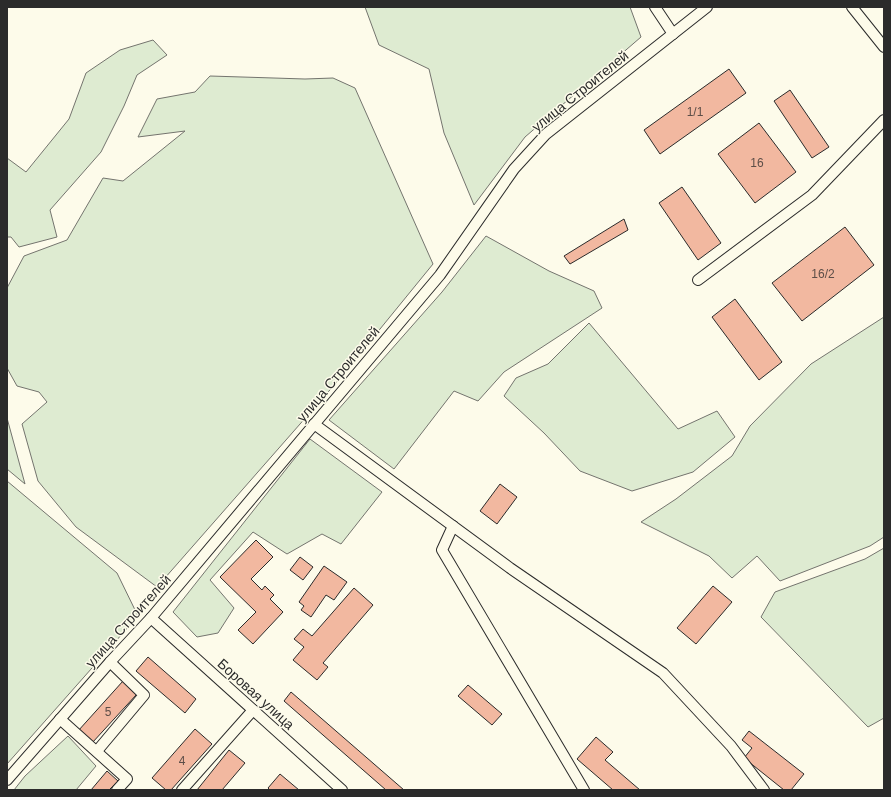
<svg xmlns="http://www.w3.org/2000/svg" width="891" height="797" font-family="Arial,sans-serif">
<rect width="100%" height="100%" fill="#fdfbea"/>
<!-- green -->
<g fill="#deebd1" stroke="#74746e">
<path d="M365,7H630L641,37L525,137L474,205L444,133L429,69L379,45Z"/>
<path d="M153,40L167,55L137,75L124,106L101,152L50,210L57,237L19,247L11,237H7V158L26,172L69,119L86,73L120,50Z"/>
<path d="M210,76L305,79L333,78L355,88L433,264L336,383L157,587L76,527L38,481L22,424L47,402L39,392L17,386L7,368V288L24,256L67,240L103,178L123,181L185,131L138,137L157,99L195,92Z"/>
<path d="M486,236L549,271L594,291L602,308L504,372L478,401L454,391L394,469L329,420L442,292Z"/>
<path d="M884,317V537L870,546L780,581L757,556L732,578L709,556L641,522L676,499L732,456L750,426L811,364Z"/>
<path d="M589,323L678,429L717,411L735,437L693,472L632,491L580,471L544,433L504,396L516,378L548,364Z"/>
<path d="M7,418L25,484L7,469Z"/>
<path d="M310,439L382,492L341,544L322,534L287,554L253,532L210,580L234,608L218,633L197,637L173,612Z"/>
<path d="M7,481L117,573L138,616L7,764Z"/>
<path d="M884,548V718L868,727L761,617L775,592L865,559Z"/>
<path d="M68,736L96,766L76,790H14L25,776Z"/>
</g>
<!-- building -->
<g fill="#f2b8a0" stroke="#2b2b2b">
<path d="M729,69L746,93L660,154L644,130Z"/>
<path d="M790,90L829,147L812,158L774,101Z"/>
<path d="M759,123L796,172L755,203L718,154Z"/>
<path d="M682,187L721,243L698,260L659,203Z"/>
<path d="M624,219L628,230L570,264L564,256Z"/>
<path d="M845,227L874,265L802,321L772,283Z"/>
<path d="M735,299L782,362L759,380L712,317Z"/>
<path d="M500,484L517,497L497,524L480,511Z"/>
<path d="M256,540L273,557L251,579L262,590L265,586L274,595L270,599L283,612L253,644L238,630L256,612L220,577Z"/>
<path d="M300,557L313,567L303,580L290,570Z"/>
<path d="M324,566L347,582L334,600L326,595L311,617L301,610L304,606L299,602Z"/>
<path d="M713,586L732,602L696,644L677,628Z"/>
<path d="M354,588L373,605L323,663L328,667L317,680L293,660L304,647L294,639L303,629L312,636Z"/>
<path d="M148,657L196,699L185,713L136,671Z"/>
<path d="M123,681L137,694L92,743L78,731Z"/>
<path d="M468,685L502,714L492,725L458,696Z"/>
<path d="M291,692L404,790H386L284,701Z"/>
<path d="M195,729L212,744L171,790H166L152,778Z"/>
<path d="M749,731L804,774L791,790H784L744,758L752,748L742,740Z"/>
<path d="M596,737L613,752L605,760L640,790H613L577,759Z"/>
<path d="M229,750L245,763L222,790H197Z"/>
<path d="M107,771L118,781L109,790H91Z"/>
<path d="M280,774L299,790H270L268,788Z"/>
</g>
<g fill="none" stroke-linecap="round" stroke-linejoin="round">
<defs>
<g id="minor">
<path d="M655,7L673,34"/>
<path d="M852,7L884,47"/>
<path d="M698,280L812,195L884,120"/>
<path d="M314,424L510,568L663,673L731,746L764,790"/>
<path d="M453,526L442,550L584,790"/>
<path d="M151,618L342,790"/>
<path d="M60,719L127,779L117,790"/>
<path d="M97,751L144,695L110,662"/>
<path d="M7,780L110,662L151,618L440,275L514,169L546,134L707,7"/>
<path d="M182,790L253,710"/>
</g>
</defs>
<!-- minor casing -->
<use href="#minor" stroke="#2b2b2b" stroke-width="12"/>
<!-- minor -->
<use href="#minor" stroke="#fdfbea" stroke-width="10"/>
</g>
<g text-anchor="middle" stroke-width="3" stroke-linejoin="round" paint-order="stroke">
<!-- number labels -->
<g font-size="12" fill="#5d4e48">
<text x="695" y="116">1/1</text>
<text x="757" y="167">16</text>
<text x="823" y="278">16/2</text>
<text x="108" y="716">5</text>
<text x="182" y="765">4</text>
</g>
<!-- street labels -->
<g font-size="14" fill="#2b2b2b" stroke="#fdfbea">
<text transform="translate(580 91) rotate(-39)" y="5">улица Строителей</text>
<text transform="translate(338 374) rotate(-50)" y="5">улица Строителей</text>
<text transform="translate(128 621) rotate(-48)" y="5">улица Строителей</text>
<text transform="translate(256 694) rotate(42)" y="5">Боровая улица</text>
</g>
</g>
<!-- border -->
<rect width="891" height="797" fill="none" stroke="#2b2b2b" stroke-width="16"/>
</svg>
